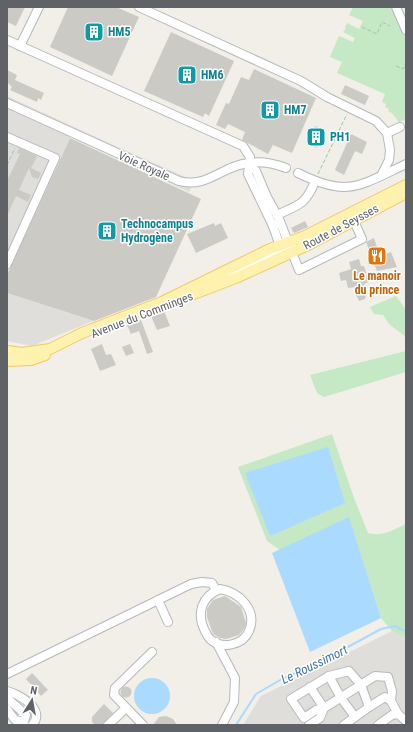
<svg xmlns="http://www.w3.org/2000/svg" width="413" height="732" font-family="'Roboto Condensed',sans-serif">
<rect width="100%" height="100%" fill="#f1efe8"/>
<!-- industrial -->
<g fill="#e0deda">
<path d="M7,96L120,148L194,181L189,192L70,137L7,274Z"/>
<path d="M7,293L93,321L32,346L7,341Z"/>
<path d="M392,631L406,639V725H243L261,696Z"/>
</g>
<!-- green -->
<g fill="#c5e8c5">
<path d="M353,7H395L406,33V119L399,122L392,113L388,111L389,109L385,107L386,104L382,102L385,94L337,73L342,62L330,57L339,36L353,42L355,38L343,32L346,28L345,27L347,23L359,29L363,21L349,15Z"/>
<path d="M396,296L406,310V337L389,324L383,315L374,314L370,307Z"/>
<path d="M406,351V372L324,397L317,393L310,375Z"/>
<path d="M332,434L354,498L368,533C382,537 393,530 406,524V639L392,631L381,618L349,518L280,550L267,541L238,467Z"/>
</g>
<!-- water -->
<g fill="#aadaff">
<path d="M328,447L345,503L270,536L245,473Z"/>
<path d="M349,517L381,618L310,652L272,553Z"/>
<circle cx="152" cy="696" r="18"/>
</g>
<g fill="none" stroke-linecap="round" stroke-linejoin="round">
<!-- stream -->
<path stroke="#aadaff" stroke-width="2" d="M236,725L256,694L282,679L322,661L381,629L395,626L406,632"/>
</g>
<!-- building -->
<g fill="#cccac5">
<path d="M7,7H25L16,26L7,22Z"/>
<path d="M68,7H116L139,17L112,76L50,47Z"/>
<path d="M171,32L234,61L209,116L205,113L203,117L144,91Z"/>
<path d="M254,69L316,98L292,153L273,145L268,154L242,140L245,132L228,124L225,129L216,125L226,103L229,104L241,77L249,80Z"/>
<path d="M7,70L17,75L15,80L44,93L41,100L38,98L37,102L10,90L12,87L7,82Z"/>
<path d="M345,85L369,96L365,105L341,94Z"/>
<path d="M315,126L325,130L317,148L307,143Z"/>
<path d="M351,134L367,142L362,154L355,151L344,175L335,170Z"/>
<path d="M70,138L201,199L156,297L94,321L7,293V275Z"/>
<path d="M19,148L37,156L31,168L41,173L38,179L32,177L29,168L19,190L31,195L28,202L16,196L7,216V181L20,154L17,153Z"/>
<path d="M305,221L308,227L294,233L291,228Z"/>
<path d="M214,223L215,226L221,223L228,238L196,253L187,234Z"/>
<path d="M374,238L380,256L391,252L397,267L377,271L366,242Z"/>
<path d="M359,259L361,266H364L369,282L364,284V286L348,288L346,280L341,281L339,273L351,269L349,262Z"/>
<path d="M364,287L366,296L365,299L359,301L356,295Z"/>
<path d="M164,311L170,326L157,330L151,316Z"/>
<path d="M141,320L153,352L147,354L139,331L131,334L127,325Z"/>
<path d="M102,344L106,355L111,354L116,365L100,371L91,349Z"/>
<path d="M130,344L134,353L126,356L122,347Z"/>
<path d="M225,596L241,607L246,623L244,629L239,635L226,639L220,638L213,634L207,617V609L213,600Z"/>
<path d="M32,673L48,690L41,696L26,679Z"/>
<circle cx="126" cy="692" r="5.5"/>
<path d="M104,704L113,713L102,725H95L92,722V717Z"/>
<path d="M166,716L173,719L177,725H153L159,717Z"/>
</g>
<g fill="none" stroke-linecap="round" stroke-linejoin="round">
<defs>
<g id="minor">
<path d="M139,7L301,81L327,97L376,121L387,133L390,150L389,160L381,176"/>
<path d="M396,7L406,30"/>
<path d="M7,40L243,146L250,157L248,174L273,226L280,222"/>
<path d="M20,46L39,7"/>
<path d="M7,103L179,181C207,189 223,165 249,163C262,161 275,164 286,168"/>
<path d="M387,133L400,127"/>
<path d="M7,137L55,158L7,264"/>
<path d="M249,163L256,171L267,197L279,219L299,270L362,239L354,221"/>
<path d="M298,173C348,198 359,186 406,164"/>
<path d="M277,215C298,205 306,205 315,181"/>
<path d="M273,226L280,246L284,248"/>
<path d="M225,278L292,245"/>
<path d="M220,589C239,592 258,610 249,631C243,645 222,650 210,639C208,637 206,633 205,631C196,613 202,596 220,589Z"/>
<path d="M158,600L168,622"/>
<path d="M216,642L235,678L234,702L222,725"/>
<path d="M7,674L191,584L202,582L212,583L216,590"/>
<path d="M329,676L349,671L361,685L369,707L355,717"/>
<path d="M310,687L324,708"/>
<path d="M7,691C19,694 47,710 32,725"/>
<path d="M7,698L26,715L24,722L15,720L7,709"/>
<path d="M369,707L385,697L391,701"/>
<path d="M108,725L126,708"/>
<path d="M143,725L114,695L115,688L152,652"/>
<path d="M309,725L320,718L324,708"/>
<path d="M344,725L355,717L341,698L329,676L291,699L304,718L316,710L324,708L375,676L388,677L392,691L391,701L398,714"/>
<path d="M378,725L392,715L398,714L406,721"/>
</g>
<g id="major">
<path d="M178,300L238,277L310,244L406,193"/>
<path d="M7,351L22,353L50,349L82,333L162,302L270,249L305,236L406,185"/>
<path d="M7,361L31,360L45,355"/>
</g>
</defs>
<!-- minor casing -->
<use href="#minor" stroke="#b5b8bc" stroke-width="10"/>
<!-- major casing -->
<use href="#major" stroke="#f2c960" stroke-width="12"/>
<!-- path -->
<g stroke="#9cc7a9" stroke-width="1" stroke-dasharray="4 2" stroke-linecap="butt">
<path d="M362,27L377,34L382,22L390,26"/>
<path d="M396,66L403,69L406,63"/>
<path d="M7,165L15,148"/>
<path d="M318,174L347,114"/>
</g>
<!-- minor -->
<use href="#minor" stroke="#fff" stroke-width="8"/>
<!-- major -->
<use href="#major" stroke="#fff2af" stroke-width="10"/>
</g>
<!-- icons -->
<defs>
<symbol id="building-square" viewBox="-11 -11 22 22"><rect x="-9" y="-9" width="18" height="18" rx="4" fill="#0f9aa8" stroke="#fff"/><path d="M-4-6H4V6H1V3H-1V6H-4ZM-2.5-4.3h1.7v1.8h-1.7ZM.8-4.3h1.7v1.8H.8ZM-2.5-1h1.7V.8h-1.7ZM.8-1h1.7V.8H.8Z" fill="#fff"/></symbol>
<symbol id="restaurant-square" viewBox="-11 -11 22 22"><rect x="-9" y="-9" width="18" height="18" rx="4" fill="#e8710a" stroke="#fff"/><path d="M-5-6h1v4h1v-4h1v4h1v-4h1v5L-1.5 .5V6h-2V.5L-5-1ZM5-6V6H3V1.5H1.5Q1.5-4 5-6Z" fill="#fff"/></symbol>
</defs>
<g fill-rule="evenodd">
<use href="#building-square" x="83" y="21" width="22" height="22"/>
<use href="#building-square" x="176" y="64" width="22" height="22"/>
<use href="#building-square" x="259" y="99" width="22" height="22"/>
<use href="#building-square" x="305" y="126" width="22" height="22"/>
<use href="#building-square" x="96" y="220" width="22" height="22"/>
<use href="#restaurant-square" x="366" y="245" width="22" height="22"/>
</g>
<g text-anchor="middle" stroke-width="3" stroke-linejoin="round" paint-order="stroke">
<!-- culture labels -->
<g font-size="12" font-weight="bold" fill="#0d838f" stroke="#fff" text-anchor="start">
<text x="108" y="36">HM5</text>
<text x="201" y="79">HM6</text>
<text x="284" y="114">HM7</text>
<text x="330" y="141">PH1</text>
<text x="121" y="228">Technocampus<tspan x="121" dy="14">Hydrogène</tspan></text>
</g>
<!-- street labels -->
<g font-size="12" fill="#5f6368" stroke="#fff">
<text transform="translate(144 166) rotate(24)" y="4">Voie Royale</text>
<text transform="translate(341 227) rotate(-28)" y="4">Route de Seysses</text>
<text transform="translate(142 315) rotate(-21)" y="4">Avenue du Comminges</text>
</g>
<!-- food labels -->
<g font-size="12" font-weight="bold" fill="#c56008" stroke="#fff">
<text x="377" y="280">Le manoir<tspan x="377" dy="14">du prince</tspan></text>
</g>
<!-- water labels -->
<g font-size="13" font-style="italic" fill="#4174aa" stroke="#fff">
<text transform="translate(314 664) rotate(-26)" y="5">Le Roussimort</text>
</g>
</g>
<!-- border -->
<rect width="413" height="732" fill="none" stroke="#5f6368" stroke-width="16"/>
<!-- north arrow -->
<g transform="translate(32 700) rotate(11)" stroke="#ffffff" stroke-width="3" paint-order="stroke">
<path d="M0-3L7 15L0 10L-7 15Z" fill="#5f6368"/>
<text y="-6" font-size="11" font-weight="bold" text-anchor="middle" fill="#5f6368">N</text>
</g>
</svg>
